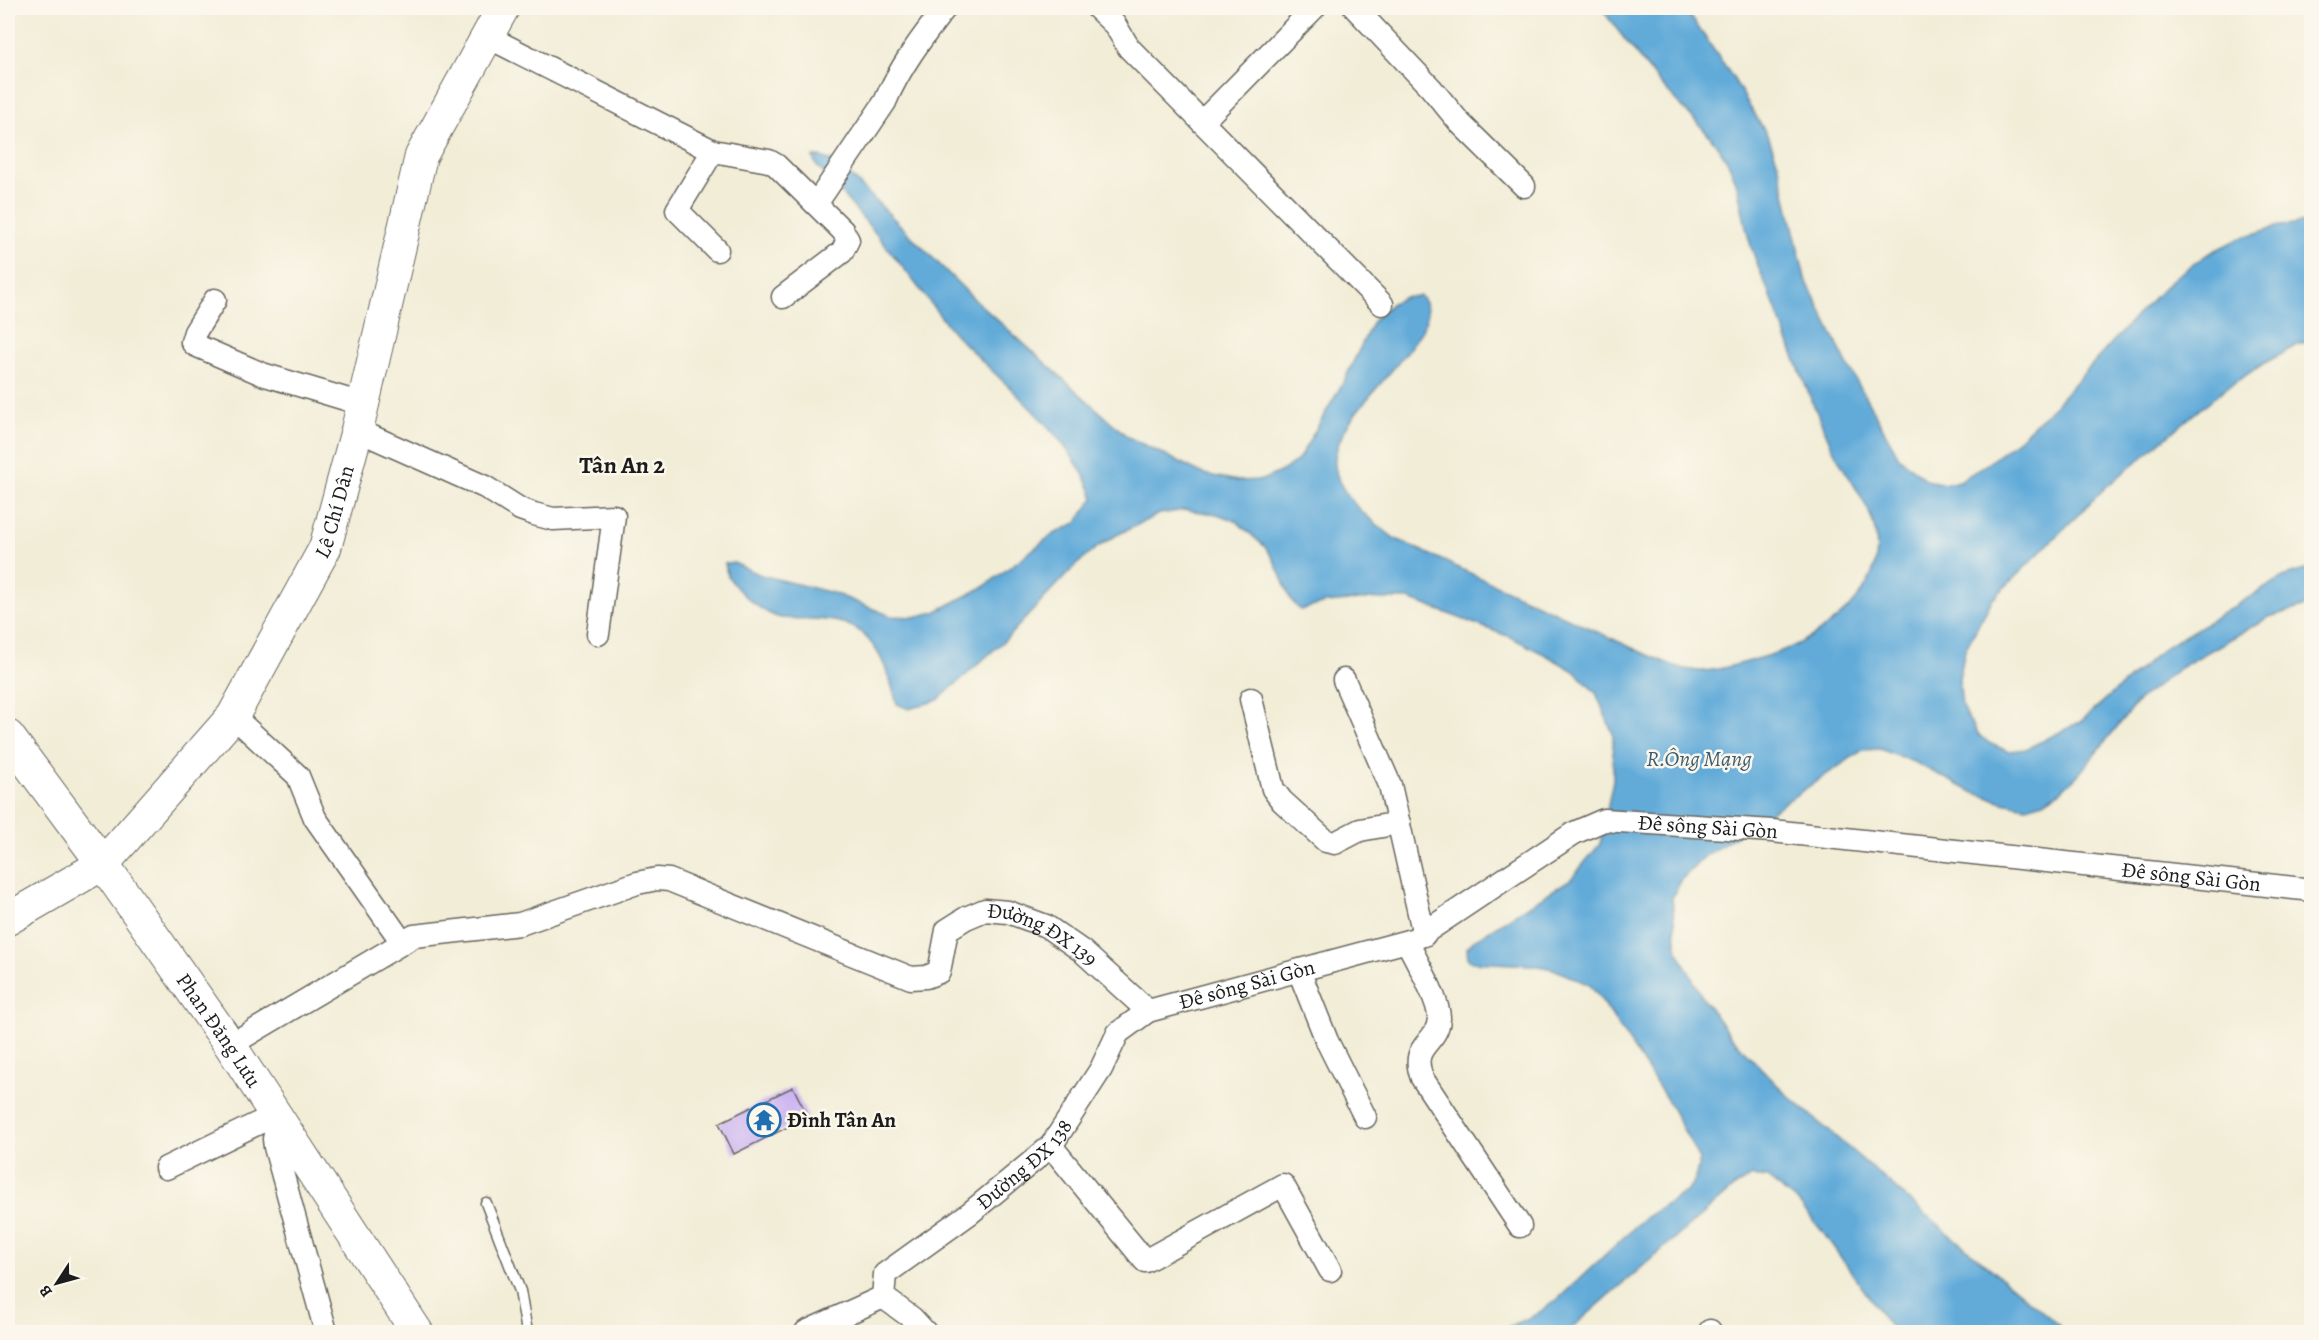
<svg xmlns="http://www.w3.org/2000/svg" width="2319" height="1340" font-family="Alegreya,serif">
<rect width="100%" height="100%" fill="#fbf7ec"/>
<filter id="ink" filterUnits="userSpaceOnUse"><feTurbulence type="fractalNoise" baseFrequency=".0167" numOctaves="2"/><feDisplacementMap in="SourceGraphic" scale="12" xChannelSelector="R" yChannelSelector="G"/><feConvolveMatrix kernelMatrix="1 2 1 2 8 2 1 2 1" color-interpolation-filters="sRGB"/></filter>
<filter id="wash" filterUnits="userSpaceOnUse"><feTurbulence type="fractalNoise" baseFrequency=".008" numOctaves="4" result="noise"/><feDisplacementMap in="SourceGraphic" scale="24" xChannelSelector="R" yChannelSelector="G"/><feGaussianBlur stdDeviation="1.35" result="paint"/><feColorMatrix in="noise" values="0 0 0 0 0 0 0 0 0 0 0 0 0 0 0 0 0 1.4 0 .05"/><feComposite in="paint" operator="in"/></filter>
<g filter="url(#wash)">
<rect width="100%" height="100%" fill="#f2edd7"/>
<!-- water -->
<path fill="#62abd9" stroke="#3f647a" stroke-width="1.5" d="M1601,8H1685L1733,78L1769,138L1778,163L1805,278L1846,362L1899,457L1926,480L1946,484L1960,481L1987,464L2020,438L2055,405L2137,315L2175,277L2208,254L2238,239L2275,227L2311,221V341L2299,344L2263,364L2223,390L2105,488L1992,600L1965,650L1959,679L1962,706L1967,717L1980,736L1991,744L2008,751L2026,749L2080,722L2164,648L2285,576L2311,568V605L2269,617L2178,669L2138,701L2079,774L2061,791L2044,802L2026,807L2003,802L1972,792L1916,763L1880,749L1863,750L1704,857L1682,879L1672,898L1677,950L1704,1000L1730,1036L1785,1093L1931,1219L2055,1322L2065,1332H1894L1822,1231L1798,1202L1767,1178L1752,1176L1733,1188L1567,1332H1497L1535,1315L1558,1299L1643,1219L1686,1192L1694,1182L1700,1160L1666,1098L1605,1005L1590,985L1553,969L1533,965L1472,962L1468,959L1467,948L1474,940L1571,879L1600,844L1613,780V734L1596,693L1574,671L1546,655L1510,637L1409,599H1371L1326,603L1300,610L1291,600L1273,558L1265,547L1236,521L1217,514L1185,510L1159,514L1115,536L1096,548L1075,566L1006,639L938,700L909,709L897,704C890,678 883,653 863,634C842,615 808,620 782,618C766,616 736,591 728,576C726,573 726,567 725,563H734L761,575L833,593L891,616L914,617L935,612L985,586L1052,535L1076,523L1094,498C1072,436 1001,383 956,335C938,315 922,291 905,270C877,234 847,199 816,165L813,157H821L838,163L974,299L1128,437L1204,474L1238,481L1262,480L1282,471L1298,460L1343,383L1373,321L1392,303L1405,297L1420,296C1425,300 1428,310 1427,317C1421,344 1370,392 1353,417C1344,430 1334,448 1335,464C1337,496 1372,521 1394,538L1641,652C1660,660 1681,671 1702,671C1722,671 1784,652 1802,642C1833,625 1870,596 1876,559C1882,514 1852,488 1834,451C1813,407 1796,361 1778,315C1769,291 1757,267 1750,243C1742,217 1741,187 1728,163C1714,136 1687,113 1666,90C1643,64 1622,36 1601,8Z"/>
<g id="blocks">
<!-- building -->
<path fill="#cdb5f0" d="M793,1087L808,1117L734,1154L719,1123Z"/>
</g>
</g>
<g filter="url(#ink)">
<use href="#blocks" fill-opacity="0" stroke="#67655d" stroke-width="1.5"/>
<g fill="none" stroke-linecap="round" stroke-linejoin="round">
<defs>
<path id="lane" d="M486,1203L520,1291L527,1332"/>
<g id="street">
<path d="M1097,8L1115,25L1129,48L1382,304"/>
<path d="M1355,8L1431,88L1460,123L1524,186"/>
<path d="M486,36L713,151L769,161L776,165L843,231L848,240L842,252L783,297"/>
<path d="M1202,122L1314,8"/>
<path d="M713,151L677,210L717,250"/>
<path d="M816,204L885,102C899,68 923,36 945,8"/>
<path d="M215,300L195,332L192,342L195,345L262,374L362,404"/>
<path d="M357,430L485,487L520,509L534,514L553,519L614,516L598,634"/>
<path d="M1344,680L1390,785L1424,935"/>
<path d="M1251,699L1273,789L1282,801L1326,841L1335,843L1360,830L1399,823"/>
<path d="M233,716L298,776L315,818L402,942"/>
<path d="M1407,942C1416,959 1440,1002 1439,1019C1437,1045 1409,1044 1422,1078L1520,1226"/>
<path d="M1299,971L1327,1041L1365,1117"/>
<path id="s1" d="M230,1045L414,936L520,924L637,883L657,879L669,880L911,978L926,977L939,972L947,930L966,918L985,910L1008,912L1046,926L1082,951L1148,1011"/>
<path d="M278,1120L274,1139L275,1147L326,1332"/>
<path d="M1051,1146L1145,1261L1283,1185L1330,1270"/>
<path d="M166,1168L275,1115"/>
<path id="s2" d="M883,1297L885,1274L970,1213L1051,1146L1101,1069L1118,1033L1148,1011L1415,939L1574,833L1604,820L1772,831L2312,890"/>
<path d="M883,1297L912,1318L925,1332"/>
<path d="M1710,1331V1332"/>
<path d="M806,1332L883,1297"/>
</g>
<g id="secondary">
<path id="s3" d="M8,736L103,864L230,1045L417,1332"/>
<path id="s4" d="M8,919L103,864L233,716L325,548L357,430L421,156L503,8"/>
</g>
</defs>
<!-- lane casing -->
<use href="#lane" stroke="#67655d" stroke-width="13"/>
<!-- street casing -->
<use href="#street" stroke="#67655d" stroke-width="25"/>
<!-- secondary casing -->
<use href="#secondary" stroke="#67655d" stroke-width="34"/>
<!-- lane -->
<use href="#lane" stroke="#fff" stroke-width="10"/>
<!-- street -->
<use href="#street" stroke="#fff" stroke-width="22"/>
<!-- secondary -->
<use href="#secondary" stroke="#fff" stroke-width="32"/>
</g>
</g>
<!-- icons -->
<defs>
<symbol id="temple-ring" viewBox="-11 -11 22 22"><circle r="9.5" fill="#fbf7ec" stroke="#1f6fb2" stroke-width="1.5"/><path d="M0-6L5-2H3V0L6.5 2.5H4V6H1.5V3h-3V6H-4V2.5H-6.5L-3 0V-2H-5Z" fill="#1f6fb2"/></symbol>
</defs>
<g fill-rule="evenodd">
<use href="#temple-ring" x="745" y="1101" width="38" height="38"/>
</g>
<g text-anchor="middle" stroke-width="5" stroke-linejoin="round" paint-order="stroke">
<!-- street labels -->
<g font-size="21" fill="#1c1c1c" stroke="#fbf7ec">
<text dy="7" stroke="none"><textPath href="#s4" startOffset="536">Lê Chí Dân</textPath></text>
<text dy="7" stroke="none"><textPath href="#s2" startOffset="1006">Đê sông Sài Gòn</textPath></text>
<text dy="7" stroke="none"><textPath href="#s2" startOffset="1492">Đê sông Sài Gòn</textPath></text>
<text dy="7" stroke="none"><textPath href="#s1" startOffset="916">Đường ĐX 139</textPath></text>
<text dy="7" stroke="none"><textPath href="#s2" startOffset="504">Đê sông Sài Gòn</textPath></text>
<text dy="7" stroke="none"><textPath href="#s3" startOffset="362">Phan Đăng Lưu</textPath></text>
<text dy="7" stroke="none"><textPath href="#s2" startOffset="201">Đường ĐX 138</textPath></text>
</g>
<!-- poi labels -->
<g font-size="21" font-weight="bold" fill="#1c1c1c" stroke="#fbf7ec" text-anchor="start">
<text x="787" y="1127">Đình Tân An</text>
</g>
<!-- water labels -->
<g font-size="22" font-style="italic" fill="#3c5c71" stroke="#fbf7ec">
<text x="1699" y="766">R.Ông Mạng</text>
</g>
<!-- quarter labels -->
<g font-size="24" font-weight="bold" fill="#1c1c1c" stroke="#fbf7ec">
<text x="622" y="473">Tân An 2</text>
</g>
</g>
<!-- margin -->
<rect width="2319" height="1340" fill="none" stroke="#fbf7ec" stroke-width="30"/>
<!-- north arrow -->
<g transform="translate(57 1283) rotate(234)" stroke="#fbf7ec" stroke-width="4.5" paint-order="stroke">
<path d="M0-4.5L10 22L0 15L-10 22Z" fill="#1c1c1c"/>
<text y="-9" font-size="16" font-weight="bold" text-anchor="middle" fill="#1c1c1c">B</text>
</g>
</svg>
